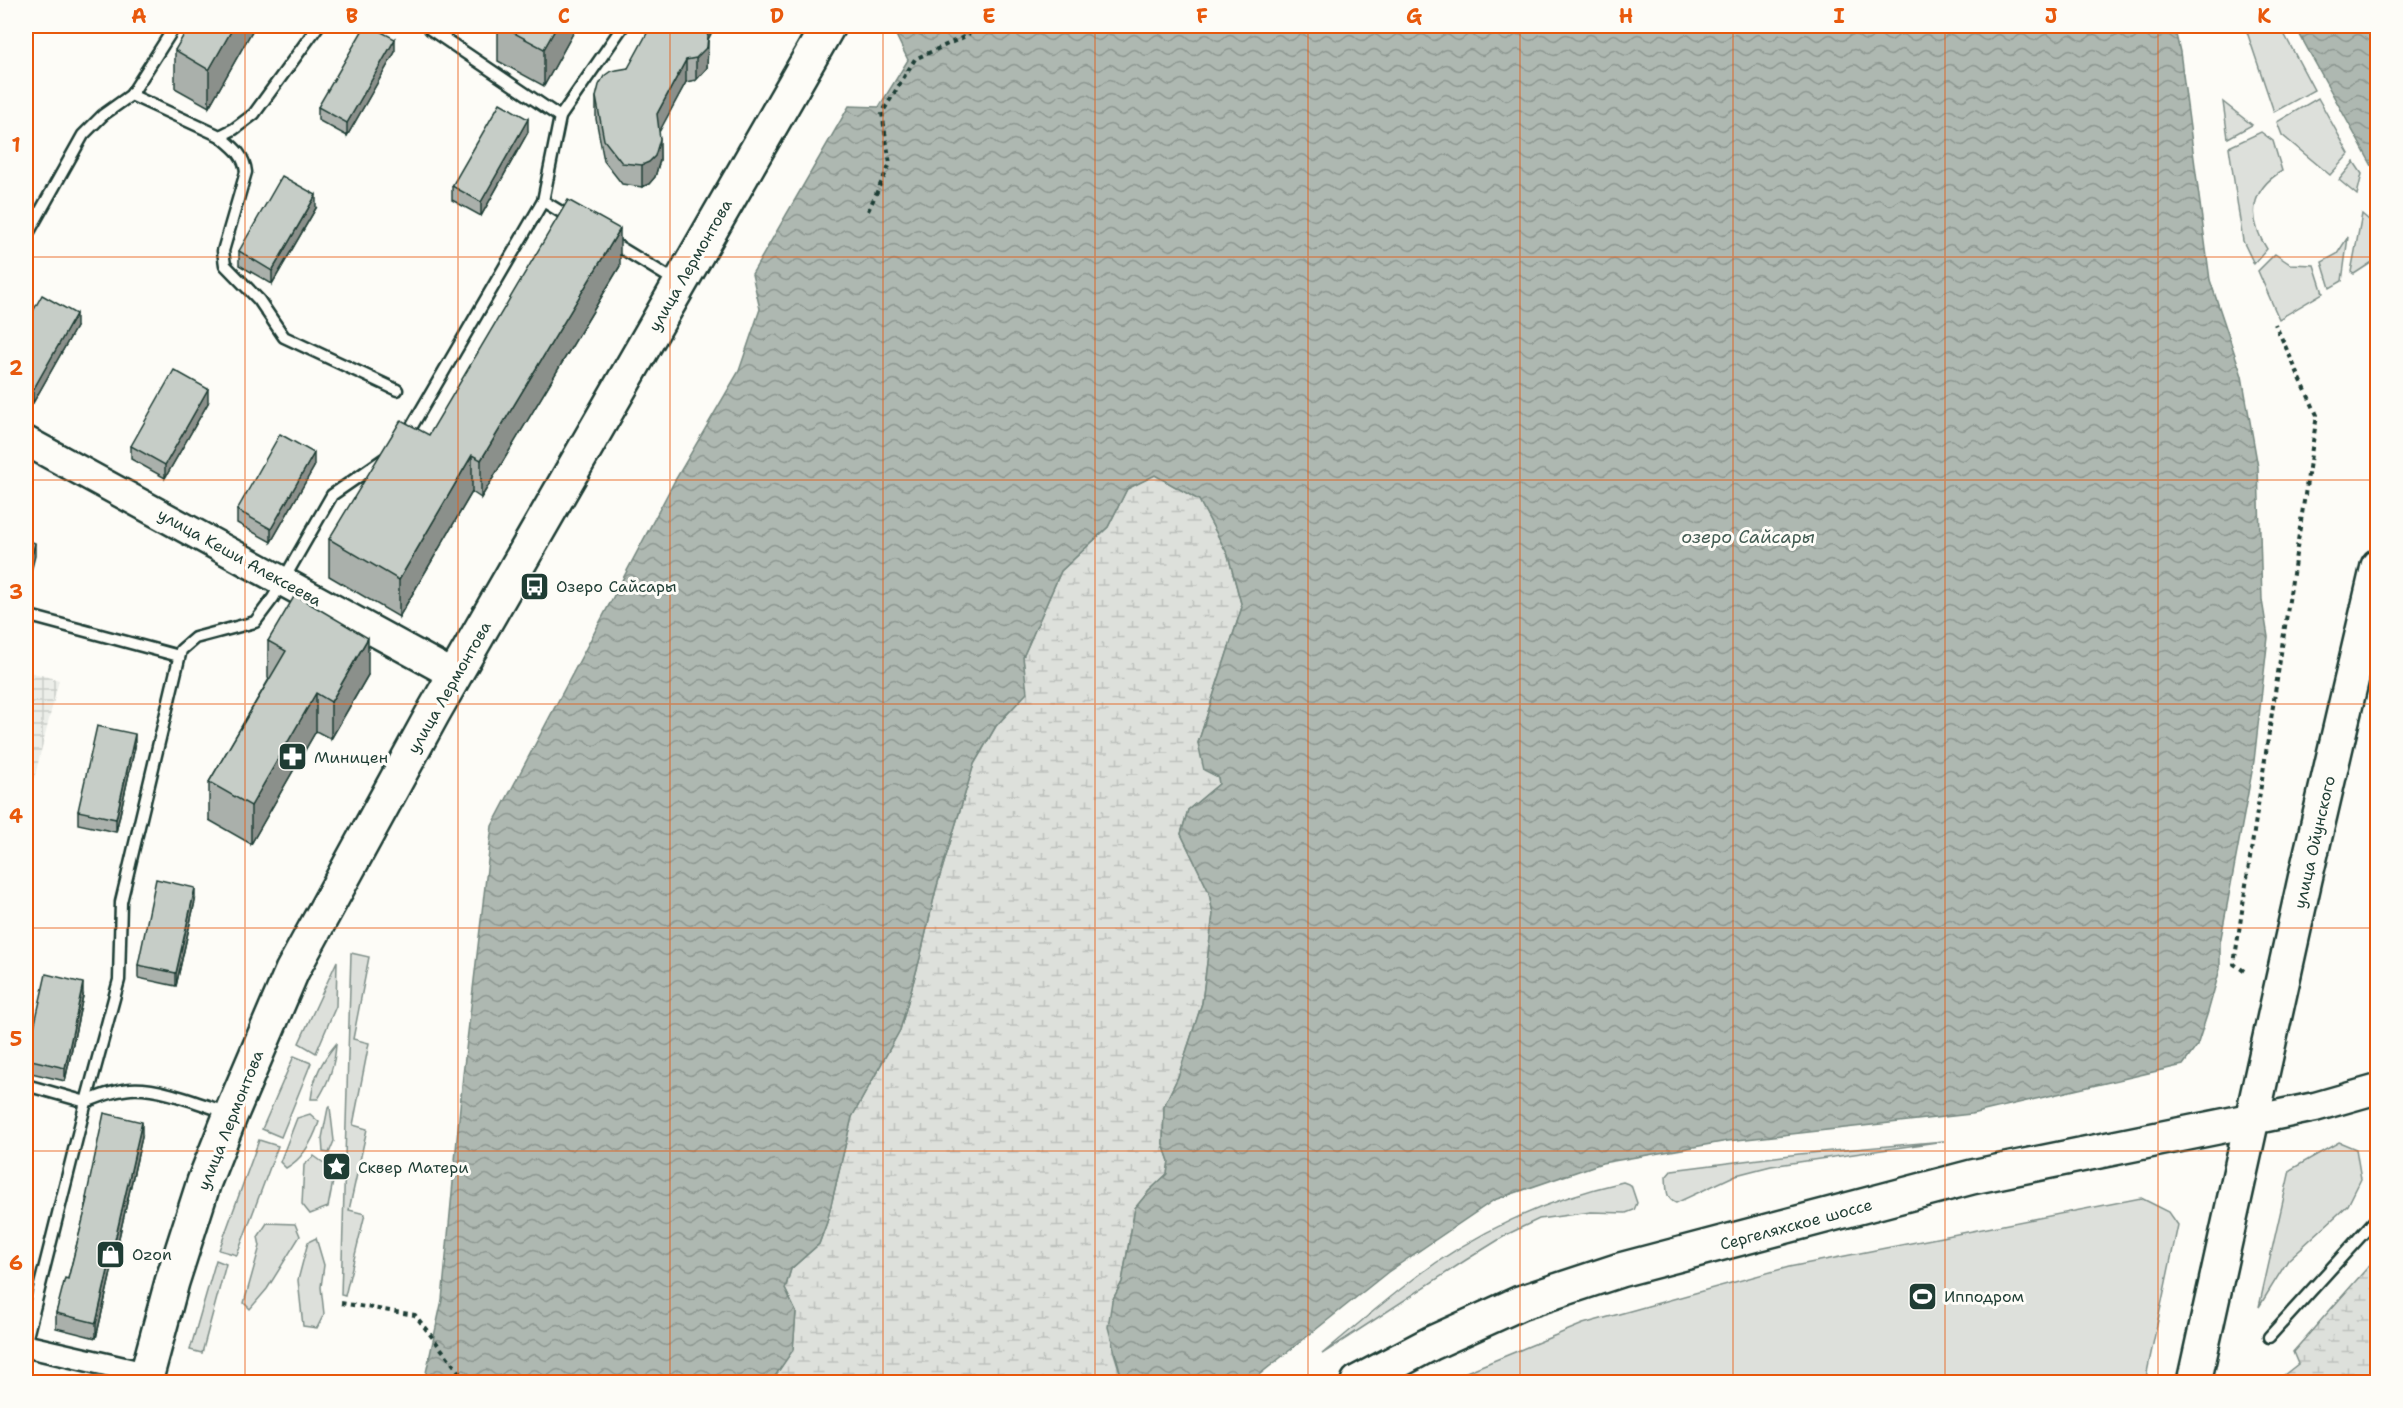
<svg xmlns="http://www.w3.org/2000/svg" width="2403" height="1408" font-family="'Shantell Sans',sans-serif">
<defs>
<pattern id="industrial-grid" width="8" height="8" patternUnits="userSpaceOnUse" patternTransform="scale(1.5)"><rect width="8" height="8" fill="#eceee9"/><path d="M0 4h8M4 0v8" fill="none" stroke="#cacdc8"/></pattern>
<pattern id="wetland-marsh" width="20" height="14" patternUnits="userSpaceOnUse" patternTransform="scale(1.5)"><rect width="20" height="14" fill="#dde0db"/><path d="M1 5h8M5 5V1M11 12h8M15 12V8" fill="none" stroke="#bdc1bd"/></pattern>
<pattern id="water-waves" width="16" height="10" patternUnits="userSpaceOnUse" patternTransform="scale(1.5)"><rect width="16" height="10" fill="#aeb8b1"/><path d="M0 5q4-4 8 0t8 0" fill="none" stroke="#8d9791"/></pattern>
</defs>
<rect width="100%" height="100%" fill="#fdfcf7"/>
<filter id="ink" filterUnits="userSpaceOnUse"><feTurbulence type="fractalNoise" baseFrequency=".0167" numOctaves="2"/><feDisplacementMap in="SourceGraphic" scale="12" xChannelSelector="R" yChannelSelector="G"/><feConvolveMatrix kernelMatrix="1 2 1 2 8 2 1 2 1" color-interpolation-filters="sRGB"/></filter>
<g filter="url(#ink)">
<!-- industrial -->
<path fill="url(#industrial-grid)" d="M26,671L59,680L32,787L26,791Z"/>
<!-- green -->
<g fill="#dde0db" stroke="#7e8e88" stroke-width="1.5">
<path d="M2245,26H2280L2314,90L2274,112Z"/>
<path d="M2318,98L2349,154L2330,175L2282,135L2277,122Z"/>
<path d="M2223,102L2252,125L2228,138Z"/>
<path d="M2261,132L2273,141L2282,171C2250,190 2247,218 2267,249L2254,264L2243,241L2229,147Z"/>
<path d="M2354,162L2362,174L2357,195L2339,180Z"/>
<path d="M2362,214L2377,227V259L2354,274L2351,272Z"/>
<path d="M2348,237L2342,281L2330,288L2322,262L2337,254Z"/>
<path d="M2275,254L2290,264L2314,265L2323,293L2279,319L2258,271Z"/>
<path d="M351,953L369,957L353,1039L369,1043L353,1125L367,1129L349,1210L365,1214L345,1296L341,1295Z"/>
<path d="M337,961L336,1006L316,1053L299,1043Z"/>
<path d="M336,1044C335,1065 329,1082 318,1099H311C314,1076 321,1062 336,1044Z"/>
<path d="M294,1056L311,1063L281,1137L262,1129Z"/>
<path d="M330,1107L334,1141L329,1153L323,1152L322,1138L328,1108Z"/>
<path d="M310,1114L319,1122C313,1140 303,1159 286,1168L280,1162L297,1118Z"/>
<path d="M259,1140L278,1146L237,1255L219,1250Z"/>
<path d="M1944,1141L1771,1166L1736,1175L1676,1203C1665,1199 1667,1188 1666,1177L1672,1170L1799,1154Z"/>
<path d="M2339,1142L2356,1149L2361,1179L2348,1205L2288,1260L2259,1307L2290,1170Z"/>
<path d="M314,1156L335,1171L328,1207L310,1214L302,1204L304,1165Z"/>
<path d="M1623,1182L1631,1185L1637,1203L1634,1210L1626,1213L1591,1212L1539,1219L1508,1234L1466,1260L1322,1354C1351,1330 1381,1304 1411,1281C1473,1233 1547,1199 1623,1182Z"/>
<path d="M2141,1198L2169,1212L2178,1225L2145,1382H1442L1583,1324L1789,1267Z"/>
<path d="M267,1223L295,1224L300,1236L267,1289L250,1309L244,1303L260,1246L258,1237Z"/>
<path d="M316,1238L324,1265L321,1287L324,1314L317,1328L303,1326L298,1280L308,1242Z"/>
<path d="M216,1260L226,1264L202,1353L190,1350Z"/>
</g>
<!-- wetland -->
<g fill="url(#wetland-marsh)" stroke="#7e8e88" stroke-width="1.5">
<path d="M1155,475L1199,500L1228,555L1242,607L1198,743L1218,777L1219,784L1188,810L1181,834L1209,892L1213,914L1202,1003L1178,1077L1164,1106L1163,1144L1169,1161L1167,1174L1149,1191L1135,1208L1122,1282L1112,1301L1113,1350L1123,1382H771L793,1349L796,1312L785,1289L791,1269L819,1244L827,1222L852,1117L900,1030L920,958L936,889L974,764L996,726L1026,693L1023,657L1061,571L1108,527L1127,489Z"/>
<path d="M2376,1258L2378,1361L2373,1365L2377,1376V1382L2351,1381L2350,1382H2275L2298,1364L2293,1352Z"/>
</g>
<!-- water -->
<g fill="url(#water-waves)" stroke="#75877f" stroke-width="1.5">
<path d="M895,26H2174L2180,52L2210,280L2242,376L2258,467L2262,600L2268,637L2254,761L2220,943V969L2208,1012L2197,1046L2183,1065L1971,1114L1728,1141L1602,1163L1494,1200L1388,1272L1250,1382H1123L1108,1327L1112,1301L1122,1282L1135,1208L1149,1191L1167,1174L1169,1161L1163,1144L1164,1106L1178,1077L1202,1003L1213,914L1209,892L1181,834L1188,810L1219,784L1218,777L1204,770L1198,743L1242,607L1228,555L1199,500L1155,475L1127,489L1108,527L1061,571L1023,657L1027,693L996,726L974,764L936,889L920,958L900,1030L852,1117L827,1222L819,1244L791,1269L785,1289L796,1312L793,1350L771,1382H424L442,1300L463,1075L492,826L674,482L739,371L760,309L752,274L849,106L879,107L908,60L893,29Z"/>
<path d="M2295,26H2377V175Z"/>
</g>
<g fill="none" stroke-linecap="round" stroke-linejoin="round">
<defs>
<g id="service">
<path d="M432,26L430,29L560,117"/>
<path d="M131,95L175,26"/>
<path d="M220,136C233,147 244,154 246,172L223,251L225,265L259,300L284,337L397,390"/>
<path d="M543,201L571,218"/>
<path d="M26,237L83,135L103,115L131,95L220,136L234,129L254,114L318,26"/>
<path d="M608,240L677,282"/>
<path d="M405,438L543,201L560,117L623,26"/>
<path d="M26,615L179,656"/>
<path d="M26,1085L86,1102L119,980L121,902L181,650L195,638L255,622L273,598L332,495L384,459"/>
<path d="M2269,1337L2378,1217"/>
<path d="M26,1341L86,1102C100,1096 115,1090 131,1089C160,1087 200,1104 228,1113"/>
</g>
<path id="minor" d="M26,1346L148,1374"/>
<g id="secondary">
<path d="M26,441L454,675"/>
<path d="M2252,1120L2315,1107L2378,1089"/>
</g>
<g id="primary">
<path d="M145,1382L172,1282L204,1182L231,1114L292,971L433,713L828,26"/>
<path d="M1358,1382L1432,1343L1520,1303L1620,1270L1972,1177L2252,1120"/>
<path d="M2194,1382L2305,879L2378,566"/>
</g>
</defs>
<!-- service casing -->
<use href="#service" stroke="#1f3d34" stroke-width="15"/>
<!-- minor casing -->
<use href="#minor" stroke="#1f3d34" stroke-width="26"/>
<!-- secondary casing -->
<use href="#secondary" stroke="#1f3d34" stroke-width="33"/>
<!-- primary casing -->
<use href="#primary" stroke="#1f3d34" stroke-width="38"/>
<!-- path -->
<g stroke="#1f3d34" stroke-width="4" stroke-dasharray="4.5 4.5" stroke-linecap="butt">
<path d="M868,211L890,164L882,113L915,59L968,35L974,26"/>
<path d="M2244,971L2234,964L2317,415L2275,324"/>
<path d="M341,1303L415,1315L467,1382"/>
</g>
<!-- service -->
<use href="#service" stroke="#fdfcf7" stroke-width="10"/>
<!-- minor -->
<use href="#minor" stroke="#fdfcf7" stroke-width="21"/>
<!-- secondary -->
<use href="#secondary" stroke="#fdfcf7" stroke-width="28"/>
<!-- primary -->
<use href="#primary" stroke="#fdfcf7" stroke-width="33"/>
</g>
<!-- wall -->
<g fill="#aab0ab" stroke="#1f3d34" stroke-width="1.5">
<path d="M252,26V31L209,107L175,88V50Z"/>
<path d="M498,26H577L544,86L498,61Z"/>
<path d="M708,40L707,68L696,80L686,82L659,131L660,160L655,177L649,184L642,187L622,184L604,161L596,119V97L628,68Z"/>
<path d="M395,52L347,136L318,120V107Z"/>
<path d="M528,132L481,216L452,200V186Z"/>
<path d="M316,208L272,284L239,265V251Z"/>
<path d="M620,266L481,498L472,492L399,617L329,576V539L429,435Z"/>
<path d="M26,324L76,327L33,403L26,399Z"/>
<path d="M208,403L165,478L131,459V446Z"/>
<path d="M314,467L271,542L237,523V510Z"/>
<path d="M268,641L368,675L331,739L316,731L251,844L209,820V782L269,679L268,678Z"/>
<path d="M135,747L116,832L78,824V811Z"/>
<path d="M2378,876V916L2373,915V895Z"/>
<path d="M195,901L176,986L138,978V965Z"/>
<path d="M83,996L65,1081L27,1072V1059Z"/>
<path d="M142,1137L96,1338L56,1328V1313L68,1279L86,1208V1198Z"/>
</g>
<!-- shaded-wall -->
<g fill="#8b908b" stroke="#1f3d34" stroke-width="1.5">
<path d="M234,26H252V31L209,107V70Z"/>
<path d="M557,26H577L544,86V49Z"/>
<path d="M704,26H715L708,40L707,68L696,80V58Z"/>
<path d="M395,39V52L347,136V123Z"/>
<path d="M686,60V82L657,136V114Z"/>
<path d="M528,119V132L481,216V202Z"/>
<path d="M660,139V160L655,177L649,184L642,187V165Z"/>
<path d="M316,195V208L272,284V271Z"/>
<path d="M620,229V266L481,498V460Z"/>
<path d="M76,314V327L33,403V390Z"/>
<path d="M208,389V403L165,478V465Z"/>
<path d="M314,453V467L271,542V529Z"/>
<path d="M472,455V492L399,617V580Z"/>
<path d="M35,543V556L26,592V579Z"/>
<path d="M368,638V675L331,739V702Z"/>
<path d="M316,693V731L251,844V806Z"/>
<path d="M135,734V747L116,832V819Z"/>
<path d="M195,888V901L176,986V973Z"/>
<path d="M83,983V996L65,1081V1068Z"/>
<path d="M142,1122V1137L96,1338V1323Z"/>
</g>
<!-- building -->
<g fill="#c6cdc7" stroke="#1f3d34" stroke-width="1.5">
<path d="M189,26H234L209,70L175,50Z"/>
<path d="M365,26H370L395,39L347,123L318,107Z"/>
<path d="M501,26H557L544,49Z"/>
<path d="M651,26H704L703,27L708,36L707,47L696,58L686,60L657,114L660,139L655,156L649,162L642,165L622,163L604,140L596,97L599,85L604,76L611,71L628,68Z"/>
<path d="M500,103L528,119L481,202L452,186Z"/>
<path d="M282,176L316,195L272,271L239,251Z"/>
<path d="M568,200L620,229L481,460L472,455L399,580L329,539L401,420L429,435Z"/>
<path d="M42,295L76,314L33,390L26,386V324Z"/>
<path d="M174,370L208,389L165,465L131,446Z"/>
<path d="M280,434L314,453L271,529L237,510Z"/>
<path d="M26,540L35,543L26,579Z"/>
<path d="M295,595L368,638L331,702L316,693L251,806L209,782L286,651L268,641Z"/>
<path d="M97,726L135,734L116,819L78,811Z"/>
<path d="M2378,876V897L2373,895Z"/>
<path d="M156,879L195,888L176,973L138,965Z"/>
<path d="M46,974L83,983L65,1068L27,1059Z"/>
<path d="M104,1113L142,1122L96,1323L56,1313L65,1278L68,1279L88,1199L86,1198Z"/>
<path d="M28,1377L49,1383H26Z"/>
</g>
</g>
<!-- grid -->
<path fill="none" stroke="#e8590c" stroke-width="1.5" stroke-opacity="0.55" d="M245,26V1382M458,26V1382M670,26V1382M883,26V1382M1095,26V1382M1308,26V1382M1520,26V1382M1733,26V1382M1945,26V1382M2158,26V1382M26,257H2378M26,480H2378M26,704H2378M26,928H2378M26,1151H2378"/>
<!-- icons -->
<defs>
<symbol id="bus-square" viewBox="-11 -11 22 22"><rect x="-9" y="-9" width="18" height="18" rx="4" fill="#1f3d34" stroke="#fdfcf7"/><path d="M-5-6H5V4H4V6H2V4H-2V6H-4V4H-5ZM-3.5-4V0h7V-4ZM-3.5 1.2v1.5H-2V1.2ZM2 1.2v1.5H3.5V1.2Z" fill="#fff"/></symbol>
<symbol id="pharmacy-square" viewBox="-11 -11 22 22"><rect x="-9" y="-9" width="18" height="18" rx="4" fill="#1f3d34" stroke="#fdfcf7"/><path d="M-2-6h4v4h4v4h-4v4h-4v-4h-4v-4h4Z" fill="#fff"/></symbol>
<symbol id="sight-square" viewBox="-11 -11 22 22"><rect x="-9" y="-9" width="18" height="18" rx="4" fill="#1f3d34" stroke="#fdfcf7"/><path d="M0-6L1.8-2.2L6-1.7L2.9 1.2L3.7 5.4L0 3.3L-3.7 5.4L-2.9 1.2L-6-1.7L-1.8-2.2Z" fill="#fff"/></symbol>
<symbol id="shop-square" viewBox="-11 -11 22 22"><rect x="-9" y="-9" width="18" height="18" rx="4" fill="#1f3d34" stroke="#fdfcf7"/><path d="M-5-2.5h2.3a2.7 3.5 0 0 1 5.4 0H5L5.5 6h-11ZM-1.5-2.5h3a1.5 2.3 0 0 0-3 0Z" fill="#fff"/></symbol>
<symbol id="stadium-square" viewBox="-11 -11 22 22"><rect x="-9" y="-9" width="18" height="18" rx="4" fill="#1f3d34" stroke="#fdfcf7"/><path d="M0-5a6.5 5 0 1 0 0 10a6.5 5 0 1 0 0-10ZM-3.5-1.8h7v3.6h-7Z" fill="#fff"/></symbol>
</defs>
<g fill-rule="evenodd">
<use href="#bus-square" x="518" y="570" width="33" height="33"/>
<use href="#pharmacy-square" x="276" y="740" width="33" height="33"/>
<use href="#sight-square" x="320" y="1150" width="33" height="33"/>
<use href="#shop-square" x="94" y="1238" width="33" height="33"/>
<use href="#stadium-square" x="1906" y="1280" width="33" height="33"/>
</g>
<g text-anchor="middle" stroke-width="6" stroke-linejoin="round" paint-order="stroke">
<!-- street labels -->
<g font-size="16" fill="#1f3d34" stroke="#fdfcf7">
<text transform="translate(690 265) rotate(-60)" y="6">улица Лермонтова</text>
<text transform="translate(240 557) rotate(29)" y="6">улица Кеши Алексеева</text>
<text transform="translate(449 687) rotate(-60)" y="6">улица Лермонтова</text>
<text transform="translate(2314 842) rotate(-77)" y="6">улица Ойунского</text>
<text transform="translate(230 1120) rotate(-68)" y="6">улица Лермонтова</text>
<text transform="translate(1796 1224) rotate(-15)" y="6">Сергеляхское шоссе</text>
</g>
<!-- poi labels -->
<g font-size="16" fill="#1f3d34" stroke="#fdfcf7" text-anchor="start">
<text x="556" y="592">Озеро Сайсары</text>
<text x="314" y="763">Миницен</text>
<text x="358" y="1173">Сквер Матери</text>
<text x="132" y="1260">Ozon</text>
<text x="1944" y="1302">Ипподром</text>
</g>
<!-- water labels -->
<g font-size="18" font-style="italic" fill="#435c53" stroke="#fdfcf7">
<text x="1748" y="543">озеро Сайсары</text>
</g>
</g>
<!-- margin -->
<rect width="2403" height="1408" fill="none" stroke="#fdfcf7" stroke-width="66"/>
<rect x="33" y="33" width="2337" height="1342" fill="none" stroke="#e8590c" stroke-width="2"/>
<g font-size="20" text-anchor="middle" font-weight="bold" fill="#e8590c">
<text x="139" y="23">A</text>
<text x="352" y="23">B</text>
<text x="564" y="23">C</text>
<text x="777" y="23">D</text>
<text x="989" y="23">E</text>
<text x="1202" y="23">F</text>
<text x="1414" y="23">G</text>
<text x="1626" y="23">H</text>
<text x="1839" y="23">I</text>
<text x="2051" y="23">J</text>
<text x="2264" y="23">K</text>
<text x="16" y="152">1</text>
<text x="16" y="375">2</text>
<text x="16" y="599">3</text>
<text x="16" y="823">4</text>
<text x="16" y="1046">5</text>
<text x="16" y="1270">6</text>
</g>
</svg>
